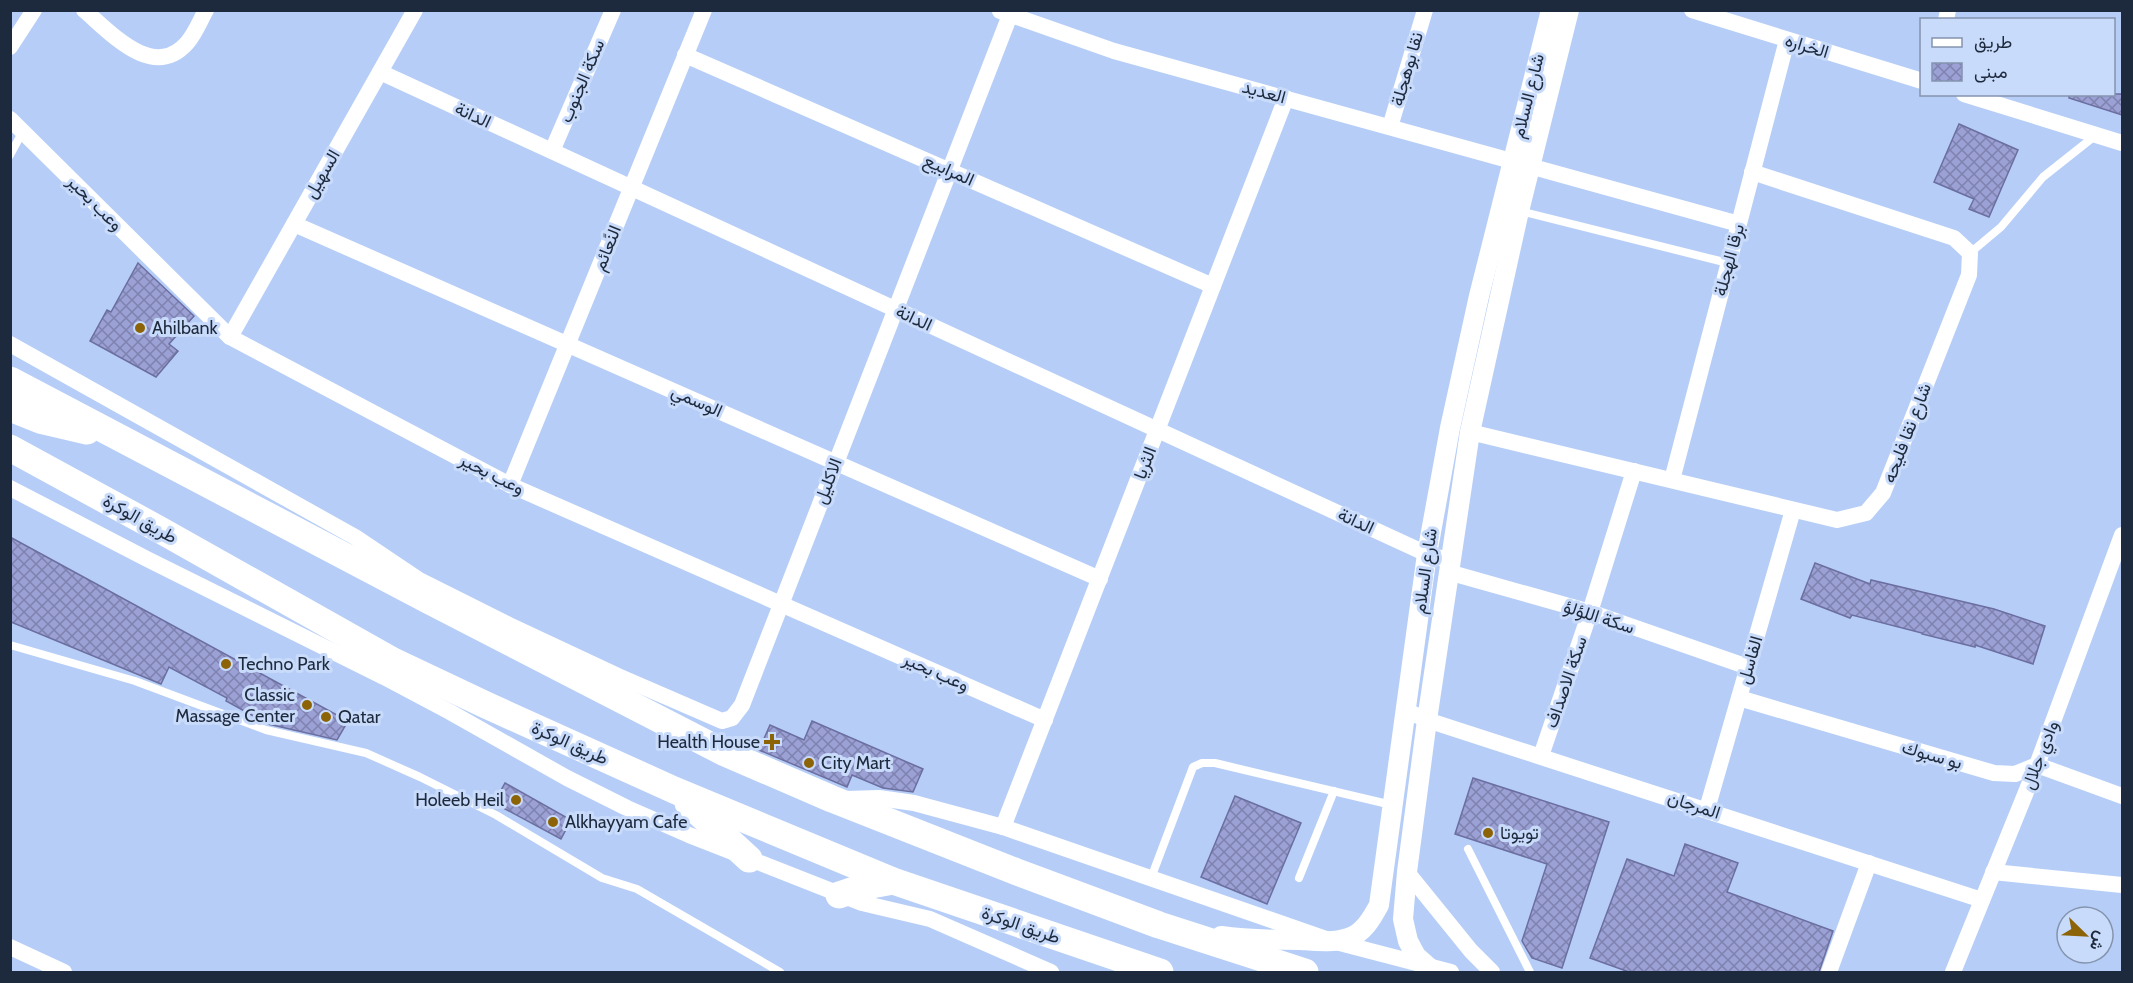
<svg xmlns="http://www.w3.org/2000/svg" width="2133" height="983" font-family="Cabin,Vazirmatn,sans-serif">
<defs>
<pattern id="building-cross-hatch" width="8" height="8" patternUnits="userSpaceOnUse" patternTransform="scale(1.5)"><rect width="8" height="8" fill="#9ba0d5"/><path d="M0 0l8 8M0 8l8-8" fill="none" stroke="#7e82ae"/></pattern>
</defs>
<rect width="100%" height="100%" fill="#b6cef7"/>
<!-- building -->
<g fill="url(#building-cross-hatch)" stroke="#6b6ea0" stroke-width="1.5">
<path d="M2069,94H2122V115L2069,98Z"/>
<path d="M1959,124L2018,150L1989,217L1969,209L1974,199L1934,182Z"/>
<path d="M138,263L194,316L169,344L178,351L156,377L90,341L107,310L111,312Z"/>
<path d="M10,537L348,721L337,740L268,724L226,701L227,698L169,667L161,684L11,622Z"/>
<path d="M1815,563L1870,584L1871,580L1994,609L2045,626L2033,664L1975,645V647L1922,634V633L1852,615L1850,618L1801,599Z"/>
<path d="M812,721L923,769L913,792L883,788L852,775L847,787L759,750L770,725L804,740Z"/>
<path d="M1473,778L1609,822L1562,968L1532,958L1522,941L1547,864L1455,834Z"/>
<path d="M505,783L571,820L561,839L494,803Z"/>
<path d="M1235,796L1301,823L1267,904L1201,877Z"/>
<path d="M1685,844L1738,863L1727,892L1833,931L1819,972H1629L1590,958L1627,859L1674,876Z"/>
</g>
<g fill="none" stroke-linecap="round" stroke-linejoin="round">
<!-- service -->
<g stroke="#fff" stroke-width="8">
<path d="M10,155L23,131"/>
<path d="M1520,211L1728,263"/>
<path d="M1970,253L2001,227L2043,177L2096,135"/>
<path d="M10,645L135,681L266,730L366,753L420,777L496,815L602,878L637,889L780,972"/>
<path d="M1468,849L1530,972"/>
<path d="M1151,878L1193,767L1202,763H1215L1392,805"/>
<path d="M1299,878L1334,791"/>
</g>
<!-- minor -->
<g stroke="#fff" stroke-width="16">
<path d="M84,10C111,33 153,81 187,43C195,34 200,21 206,10"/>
<path d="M1692,10L1922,81"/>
<path d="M1000,11L1114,51L1739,224"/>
<path d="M1946,20L1948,10"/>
<path d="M10,47L34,10"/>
<path d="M685,55L1213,286"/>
<path d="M380,72L1427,554L1450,561"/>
<path d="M1964,94L2122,143"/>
<path d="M10,119L230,337L510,485L1045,720"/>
<path d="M1390,127L1425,10"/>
<path d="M552,151L613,10"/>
<path d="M294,224L1100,579"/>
<path d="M230,337L415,10"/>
<path d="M10,344L355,537L419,580L509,625L618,676L722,721L732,718L742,705L1010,15"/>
<path d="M1470,432L1837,520L1866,513L1883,493L1969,275L1970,253L1954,238L1752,172"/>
<path d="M1672,480L1787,40"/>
<path d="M510,485L704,10"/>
<path d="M10,488L147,559L384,677L450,712L567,778L627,808L689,835L862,903L930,919L1051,972"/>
<path d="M1448,572L1590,612L1748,667"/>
<path d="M1739,698L1994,773L2015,774L2037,765L2122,796"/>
<path d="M1407,711L1427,720L1982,900"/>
<path d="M1541,756L1590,612L1634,471"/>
<path d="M845,799L879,798L914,803L1003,827L1332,941L1451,972"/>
<path d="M1707,809L1793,510"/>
<path d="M1003,827L1286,98"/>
<path d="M1407,872L1471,951L1492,972"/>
<path d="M1993,872L2122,885"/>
<path d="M10,947L64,972"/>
<path d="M1829,972L1869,863"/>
<path d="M1953,972L2037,765L2122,535"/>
</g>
<!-- tertiary -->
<g stroke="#fff" stroke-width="20">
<path d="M1221,936C1247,940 1274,940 1301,940C1316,941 1333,943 1348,938C1363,934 1372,918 1379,905L1427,554L1450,428L1479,296L1551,10"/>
<path d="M1434,972L1416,956L1408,941L1403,919L1407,872L1427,720L1470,432L1519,211L1569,10"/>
</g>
<!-- trunk -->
<g stroke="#fff" stroke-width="27">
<path d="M10,380L426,599L723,752L832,799L1017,872L1159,925L1305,972"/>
<path d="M10,408L40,420L87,431"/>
<path d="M10,448L162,531L393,661L486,705L674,790L893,881L1160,972"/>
<path d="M688,803L749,859"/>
<path d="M839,895L866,886L893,881"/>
</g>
</g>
<!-- markers -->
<g fill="#8c6407" stroke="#c9dbfa" stroke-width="2">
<circle cx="140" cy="328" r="6"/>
<circle cx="226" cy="664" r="6"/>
<circle cx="307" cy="705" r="6"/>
<circle cx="326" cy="717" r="6"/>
<path d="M769 733h6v6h6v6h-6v6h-6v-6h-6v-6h6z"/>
<circle cx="809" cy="763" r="6"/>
<circle cx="516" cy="800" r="6"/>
<circle cx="553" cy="822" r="6"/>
<circle cx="1488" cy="833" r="6"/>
</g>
<g text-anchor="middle" stroke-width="6" stroke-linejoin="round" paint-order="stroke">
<!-- street labels -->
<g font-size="18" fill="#1d293c" stroke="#c9dbfa">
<text transform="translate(1807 46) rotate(17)" y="6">الخراره</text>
<text transform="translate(1407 69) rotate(-74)" y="6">نقا بوهجلة</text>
<text transform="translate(582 81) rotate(-67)" y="6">سكة الجنوب</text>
<text transform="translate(1264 92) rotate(15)" y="6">العديد</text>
<text transform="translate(1528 96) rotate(-76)" y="6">شارع السلام</text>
<text transform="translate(473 115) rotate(25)" y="6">الدانة</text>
<text transform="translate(949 170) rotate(24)" y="6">المرابيع</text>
<text transform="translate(322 174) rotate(-60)" y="6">السهيل</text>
<text transform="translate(95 203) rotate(45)" y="6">وعب بحير</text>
<text transform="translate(607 248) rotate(-68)" y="6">النًعائم</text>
<text transform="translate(1729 260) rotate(-75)" y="6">برقا الهجلة</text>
<text transform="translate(914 318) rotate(25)" y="6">الدانة</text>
<text transform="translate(697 401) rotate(24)" y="6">الوسمي</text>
<text transform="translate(1907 433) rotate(-69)" y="6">شارع نقا فليحه</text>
<text transform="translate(1145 463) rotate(-69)" y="6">الثريا</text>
<text transform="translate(492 474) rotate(27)" y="6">وعب بحير</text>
<text transform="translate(828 481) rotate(-69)" y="6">الاكليل</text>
<text transform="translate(140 519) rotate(29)" y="6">طريق الوكرة</text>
<text transform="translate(1356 521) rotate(25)" y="6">الدانة</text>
<text transform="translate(1425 571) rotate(-82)" y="6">شارع السلام</text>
<text transform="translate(1599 617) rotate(18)" y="6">سكة اللؤلؤ</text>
<text transform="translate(1750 660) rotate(-74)" y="6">الفاسل</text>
<text transform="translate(936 672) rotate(24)" y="6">وعب بحير</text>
<text transform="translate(1566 682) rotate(-71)" y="6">سكة الاصداف</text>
<text transform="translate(570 743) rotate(24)" y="6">طريق الوكرة</text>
<text transform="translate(1932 755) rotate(16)" y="6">بو سبوك</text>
<text transform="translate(2040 755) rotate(-69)" y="6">وادي جلال</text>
<text transform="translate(1694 805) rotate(18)" y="6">المرجان</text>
<text transform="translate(1021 925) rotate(19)" y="6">طريق الوكرة</text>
</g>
<!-- poi labels -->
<g font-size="18" fill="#1d293c" stroke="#c9dbfa" text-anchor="start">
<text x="152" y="334">Ahilbank</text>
<text x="238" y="670">Techno Park</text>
<text x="295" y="701" text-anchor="end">Classic<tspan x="295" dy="21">Massage Center</tspan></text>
<text x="338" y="723">Qatar</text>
<text x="760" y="748" text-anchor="end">Health House</text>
<text x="821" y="769">City Mart</text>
<text x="504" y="806" text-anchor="end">Holeeb Heil</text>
<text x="565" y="828">Alkhayyam Cafe</text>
<text x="1500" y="839">تويوتا</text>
</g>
</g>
<!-- border -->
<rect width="2133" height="983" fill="none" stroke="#1d293c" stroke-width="24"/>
<!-- legend -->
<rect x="1920" y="18" width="195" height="78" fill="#c9dbfa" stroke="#8494ae" stroke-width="1.5"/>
<rect x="1932" y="38" width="30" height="9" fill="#ffffff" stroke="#8494ae" stroke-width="1.5"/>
<text x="1974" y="48" font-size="18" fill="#1d293c">طريق</text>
<rect x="1932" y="63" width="30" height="18" fill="url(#building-cross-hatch)" stroke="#8494ae" stroke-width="1.5"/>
<text x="1974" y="78" font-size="18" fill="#1d293c">مبنى</text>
<!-- north arrow -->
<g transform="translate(2085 935) rotate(114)"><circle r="28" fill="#c9dbfa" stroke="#8494ae" stroke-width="1.5"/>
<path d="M0-4.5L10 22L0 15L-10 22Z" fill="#8c6407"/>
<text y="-9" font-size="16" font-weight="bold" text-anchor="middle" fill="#1d293c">ش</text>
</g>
</svg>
